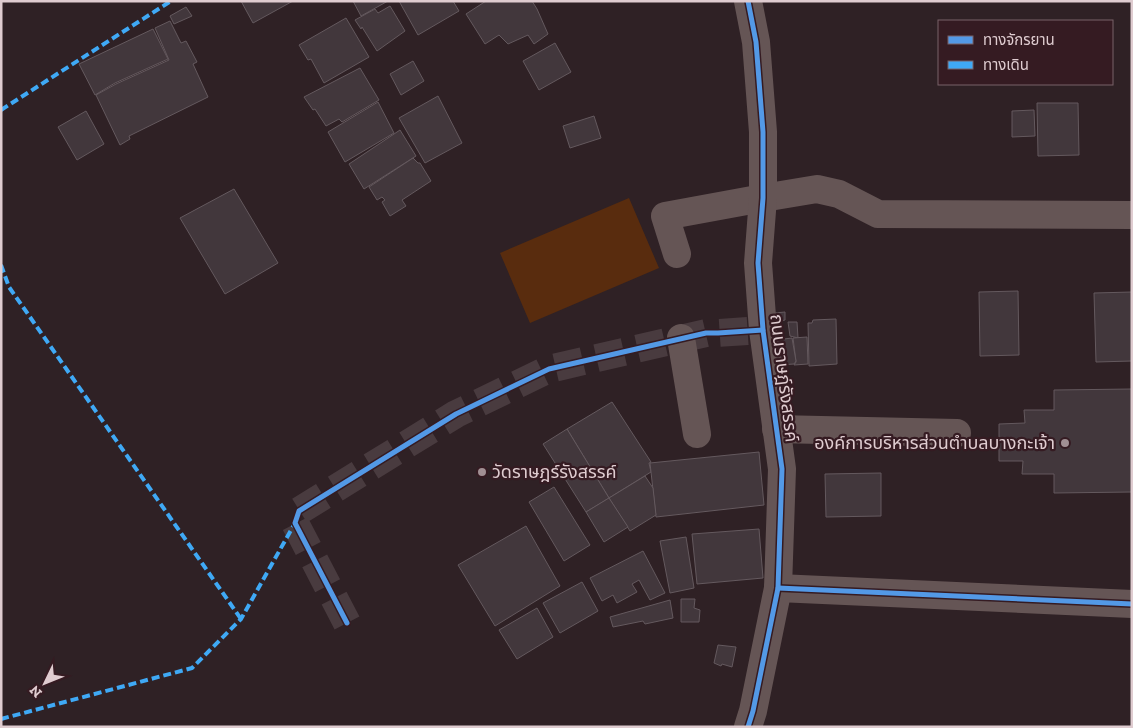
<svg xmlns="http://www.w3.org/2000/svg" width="1133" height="728" font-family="'Zilla Slab','Noto Sans Thai',serif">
<rect width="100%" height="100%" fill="#2f2125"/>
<!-- pitch -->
<path fill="#592c0e" d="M629,198L659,268L530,323L500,253Z"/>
<!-- building -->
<g fill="#42373c" stroke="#64595e">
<path d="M241,1H293L253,23Z"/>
<path d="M353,1H388L361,16Z"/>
<path d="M399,1H453L459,11L418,35Z"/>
<path d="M486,1H532L537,9L548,34L534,44L528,35L508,44L499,35L485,44L466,14Z"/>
<path d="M390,6L405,31L377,51L362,27L361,29L355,20L375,9L378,13Z"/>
<path d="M186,7L192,16L174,24L170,16Z"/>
<path d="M346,18L369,57L324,83L311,59L308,60L299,45Z"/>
<path d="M170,21L181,43L186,41L197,62L193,64L208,97L129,136L130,139L120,145L96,95L116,84L169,60L155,28Z"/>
<path d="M153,29L168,59L115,83L95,95L79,64Z"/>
<path d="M555,43L571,72L539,90L523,61Z"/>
<path d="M413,61L424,81L401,95L390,74Z"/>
<path d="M360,68L379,100L342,122L339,119L326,126L315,109L313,110L304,97Z"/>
<path d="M438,96L462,143L425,163L399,118Z"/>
<path d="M378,102L394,133L345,162L328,132Z"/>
<path d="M1037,103H1078L1079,155L1038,156Z"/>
<path d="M1034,110L1035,136L1012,137V111Z"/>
<path d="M86,111L104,144L77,160L58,127Z"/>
<path d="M594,116L601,138L570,148L563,126Z"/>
<path d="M400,130L416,156L364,189L349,164Z"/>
<path d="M413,158L418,163H420L431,181L402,200L406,206L390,216L382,202L385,200L382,197L377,200L369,187Z"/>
<path d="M234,189L278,263L225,294L180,218Z"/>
<path d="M1018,291L1019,355L980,356L979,292Z"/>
<path d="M1132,292V361L1096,362L1094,293Z"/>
<path d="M785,312V320L776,322L775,313Z"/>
<path d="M836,319L837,364L809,366L808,323H812L813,320Z"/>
<path d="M788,322H797L798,338L790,336Z"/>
<path d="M807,337L808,364L794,365L796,362L793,338Z"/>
<path d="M792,338L796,361L794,364L779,365L776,340Z"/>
<path d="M1132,389V492L1054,493V474H1022L1023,461H999V424L1025,423L1024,410H1054V390Z"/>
<path d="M612,402L651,462L649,463L651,472L609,498L567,429Z"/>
<path d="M567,429L609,498L586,512L543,444Z"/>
<path d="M759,452L764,505L656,517L650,463Z"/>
<path d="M881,473V516L826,517L825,474Z"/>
<path d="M645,476L653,488L656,515L630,531L609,498Z"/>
<path d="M554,487L590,545L564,561L529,502Z"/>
<path d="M609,498L628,527L604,542L586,512Z"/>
<path d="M526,526L560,586L495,626L458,565Z"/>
<path d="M759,529L763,578L697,584L692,534Z"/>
<path d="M686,537L694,588L670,593L660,541Z"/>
<path d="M643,551L665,593L650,600L639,580L632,584L637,592L617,603L613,595L602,601L590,578Z"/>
<path d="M582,582L598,611L560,633L543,603Z"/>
<path d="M681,599H695L694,608L700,610L699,622H681Z"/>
<path d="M670,600L673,618L645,624L643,621L613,627L610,617Z"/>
<path d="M537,608L553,637L517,659L499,630Z"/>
<path d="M718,645L736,647L732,667L722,664L721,666L714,663Z"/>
</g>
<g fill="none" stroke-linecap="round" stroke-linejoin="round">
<!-- minor-tunnel -->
<path stroke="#493b3f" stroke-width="28" stroke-dasharray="28 14" stroke-linecap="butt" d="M347,623L295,523L299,511L456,414L549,369L706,333H718L763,330"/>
<!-- minor -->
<g stroke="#655555" stroke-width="28">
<path d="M677,254L665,216L763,198L817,189L839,194L878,214L1132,215"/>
<path d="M681,338L697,434"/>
<path d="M776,429L957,433"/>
<path d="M778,588L1132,604"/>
<path d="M748,727L753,711L778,588L782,469L763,330L758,263L763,198V132L756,42L748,1"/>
</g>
<!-- quiet -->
<g stroke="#3fa9f5" stroke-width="4" stroke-dasharray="8 4" stroke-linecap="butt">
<path d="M1,110L171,1"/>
<path d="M1,265L9,287L241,619"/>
<path d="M1,719L192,668L241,619L295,523"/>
</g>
<defs>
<g id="cycleway">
<path d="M778,588L1132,604"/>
<path d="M347,623L295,523L299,511L456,414L549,369L706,333H718L763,330"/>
<path d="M748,727L753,711L778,588L782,469L763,330L758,263L763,198V132L756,42L748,1"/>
</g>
</defs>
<!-- cycleway casing -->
<use href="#cycleway" stroke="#351b22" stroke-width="8"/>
<!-- cycleway -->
<use href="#cycleway" stroke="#5399e6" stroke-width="5"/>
</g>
<!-- markers -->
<g fill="#a19094" stroke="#351b22" stroke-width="2">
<circle cx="1065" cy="443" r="5"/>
<circle cx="482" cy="472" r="5"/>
</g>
<g text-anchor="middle" stroke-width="4.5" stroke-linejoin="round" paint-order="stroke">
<!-- street labels -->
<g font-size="18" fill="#dfccd0" stroke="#351b22">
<text transform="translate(784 378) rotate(83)" y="6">ถนนราษฎ์รังสรรค์</text>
</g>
<!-- poi labels -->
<g font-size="18" fill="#dfccd0" stroke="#351b22" text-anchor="end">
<text x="1055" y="449">องค์การบริหารส่วนตำบลบางกะเจ้า</text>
<text x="492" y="478" text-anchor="start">วัดราษฎร์รังสรรค์</text>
</g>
</g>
<!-- border -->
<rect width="1133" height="728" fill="none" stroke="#dfccd0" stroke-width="5"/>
<!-- legend -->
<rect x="938" y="20" width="175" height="65" fill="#351b22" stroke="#796268"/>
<rect x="948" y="36" width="25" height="8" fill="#5399e6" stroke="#796268"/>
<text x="983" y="45" font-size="15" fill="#dfccd0">ทางจักรยาน</text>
<rect x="948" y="61" width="25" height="8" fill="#3fa9f5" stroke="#796268"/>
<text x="983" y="70" font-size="15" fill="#dfccd0">ทางเดิน</text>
<!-- north arrow -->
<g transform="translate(45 683) rotate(227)" stroke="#351b22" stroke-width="4" paint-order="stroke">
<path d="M0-4L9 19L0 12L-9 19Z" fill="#dfccd0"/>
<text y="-8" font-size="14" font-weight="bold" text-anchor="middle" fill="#dfccd0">N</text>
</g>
</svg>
